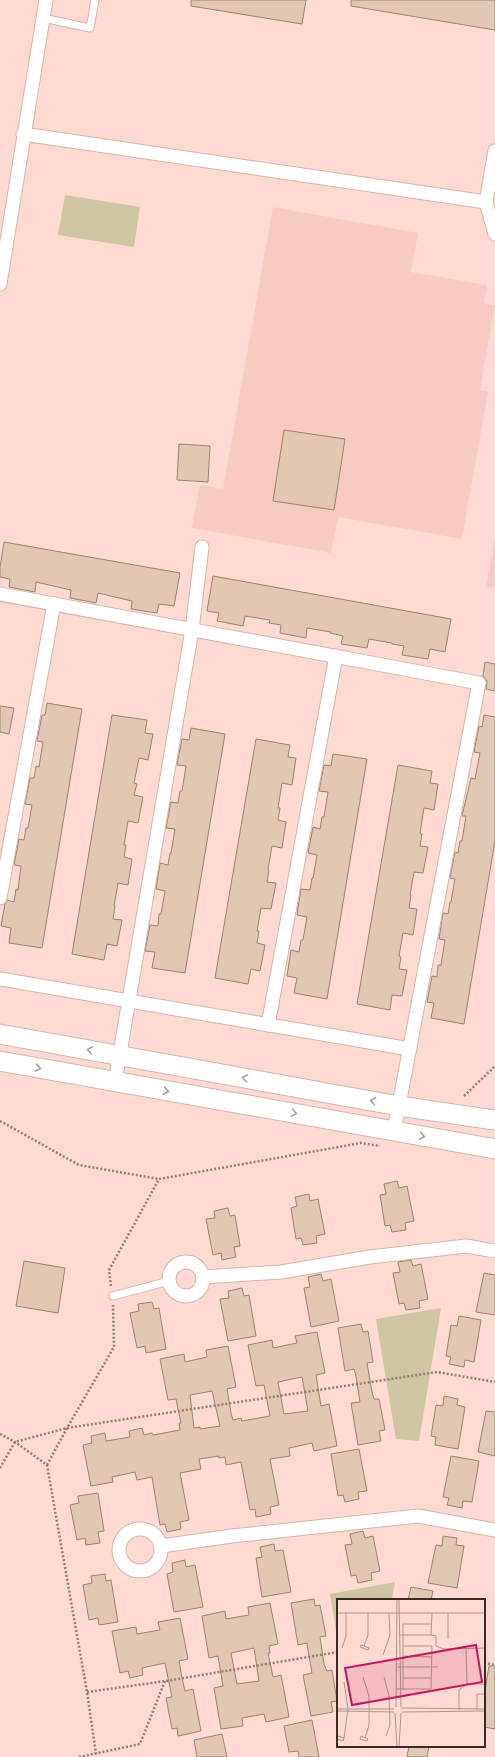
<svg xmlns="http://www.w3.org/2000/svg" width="495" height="1757" font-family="'Source Sans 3',sans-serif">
<rect width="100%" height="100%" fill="#fedad3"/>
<!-- built -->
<g fill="#f7cbc2">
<path d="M273,207L418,233L411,272L487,285L484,303L495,305L480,390L488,392L462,539L338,517L331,553L192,528L200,485L223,489Z"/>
<path d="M495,536V588L486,587Z"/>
</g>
<!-- green -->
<g fill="#cec5a2">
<path d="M65,195L140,207L134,247L58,235Z"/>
<path d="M441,1308L419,1441L396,1439L376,1319Z"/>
<path d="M395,1582L392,1600H338V1643L330,1594Z"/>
</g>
<!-- building -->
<g fill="#e2c8b2" stroke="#9a836e" fill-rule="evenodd">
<path d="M191,0H306L302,24L191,6Z"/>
<path d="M351,0H495V30L351,6Z"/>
<path d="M284,430L345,439L334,510L273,501Z"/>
<path d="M179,444L210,446L208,482L177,480Z"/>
<path d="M4,542L180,573L174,606L159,604L157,613L131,609L132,601L98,593L96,603L70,598L71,590L36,582L35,592L9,587L10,579L0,577V567Z"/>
<path d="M213,576L451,619L445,652L430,649L428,659L402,655L404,646L392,644V643L369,639L367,648L341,644L343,636L330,633L331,632L307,628L306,638L280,633L281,625L269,623L270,620L245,616L243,626L217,621L219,613L207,611Z"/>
<path d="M485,662L495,664V691L486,689L487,681L483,676Z"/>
<path d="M47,703L82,709L42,948L9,943L11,928L1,926L5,904L7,900L14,902L16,889L18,890L21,866L14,865L19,839L24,840L26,828H28L32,805L25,804L30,778H34L36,766L39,767L43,742L37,741L42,715H45Z"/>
<path d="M0,706L14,708L9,734L0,732Z"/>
<path d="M112,715L147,720L145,733L153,734L148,760L139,758L134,783L137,784L134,795L143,797L138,823L128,821L124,845H126L124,857L132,859L128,885L118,883L114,906H115L113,919L122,920L117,946L107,944L104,960L72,954Z"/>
<path d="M484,715L495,717V841L464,1024L431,1018L434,1003L427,1002L432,976L437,977L438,965H441L445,940L439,939L443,913L448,914L450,902H451L455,879L450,878L455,852L458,853L460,841H462L466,816H462L471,778L475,779L480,753L474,752L479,726L482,727Z"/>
<path d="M191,728L225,734L185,973L152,968L155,952L145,951L150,925L158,926L159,914H161L165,891L156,889L160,863L168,865L170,853H171L175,829L166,828L171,802L178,803L180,791H182L186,766L177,765L182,739L189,740Z"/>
<path d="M256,739L290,745L288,757L296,758L292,785L282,783L278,808H280L278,820L286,822L282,848L272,846L268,869L269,870L267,882L276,883L271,909L261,908L257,931H259L257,943L265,945L260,971L251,969L248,984L215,978Z"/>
<path d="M333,754L367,759L327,999L294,993L297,978L287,976L291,950L299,952L301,940H303L307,917L297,915L301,889L310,890L312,878H313L317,855L308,853L313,827L320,829L322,817H324L328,792L319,791L324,765L331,766Z"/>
<path d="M398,765L432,771L430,783L438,784L434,810L424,808L420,833L422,834L420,846L428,847L423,873L414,872L410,895H411L409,908L417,909L413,935L403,933L399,956L401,957L399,969L407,970L402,996L392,995L390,1010L357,1004Z"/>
<path d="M397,1181L399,1188L407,1186L414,1221L405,1223L406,1230L392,1232L390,1225L385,1226L380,1195L386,1194L384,1184Z"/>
<path d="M309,1194L310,1201L318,1199L325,1234L316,1236L317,1243L303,1245L301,1238L296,1239L291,1208L297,1206L295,1197Z"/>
<path d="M228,1208L230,1216L235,1215L240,1246L234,1247L236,1257L222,1260L221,1253L213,1255L206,1219L215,1218L214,1211Z"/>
<path d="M411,1260L413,1266L421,1264L428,1299L419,1301L420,1308L406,1310L404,1303L399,1304L393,1273L400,1272L398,1262Z"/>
<path d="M24,1261L65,1268L58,1313L16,1306Z"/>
<path d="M484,1273L495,1275V1315L476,1312Z"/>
<path d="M321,1274L323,1281L331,1279L339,1321L311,1327L304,1288L310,1287L308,1277Z"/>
<path d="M242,1288L244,1296L249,1295L256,1336L228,1341L220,1299L229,1298L228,1291Z"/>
<path d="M152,1302L154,1309L159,1308L166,1349L146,1353L145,1346L137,1348L130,1313L139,1311L138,1304Z"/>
<path d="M459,1316L481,1320L474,1362L465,1360L464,1367L449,1364L451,1357L446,1356L451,1325L457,1326Z"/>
<path d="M361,1324L363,1332L368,1331L373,1362L367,1363L372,1392L374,1399H379L385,1430L379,1431L381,1441L358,1445L351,1403L360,1402L356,1376L354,1369L345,1371L338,1328Z"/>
<path d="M317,1332L325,1373L316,1375L321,1406L329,1404L337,1446L314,1451L312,1443L289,1448L290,1456L270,1459L279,1505L270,1507L271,1514L256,1517L255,1509L250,1510L241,1462L226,1465L225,1457L219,1458V1456L199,1459L201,1469L180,1473L189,1520L180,1522L181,1529L167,1532L165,1524L160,1525L152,1477L137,1480L135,1472L112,1477L113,1482L91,1486L83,1445L92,1443L91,1436L105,1433L106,1441L130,1437L129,1431L142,1428L144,1435L152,1433L153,1435L180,1430L179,1423H181L176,1399L168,1400L160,1359L184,1354L185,1362L207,1357L206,1350L228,1346L236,1387L227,1389L231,1413L233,1420L241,1418L242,1421L270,1416L264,1385L256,1386L248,1345L272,1340L273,1348L297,1343L295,1336ZM302,1377L308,1411L284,1414L278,1382ZM212,1391L220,1426L200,1429V1427L194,1428L190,1395Z"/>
<path d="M444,1396L458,1399L457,1405L465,1407L458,1449L435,1445L436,1437L431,1436L436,1405L443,1406Z"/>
<path d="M486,1411L495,1412V1456L478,1452Z"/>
<path d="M359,1449L367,1491L358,1492L359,1499L345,1502L343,1495L338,1496L331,1454Z"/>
<path d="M451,1456L479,1461L472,1502L463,1501L462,1508L447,1505L449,1498L443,1497Z"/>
<path d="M98,1493L104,1531L98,1532L100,1543L86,1545L85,1538L77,1540L70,1505L79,1503L78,1496Z"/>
<path d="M363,1531L365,1538L373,1536L380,1571L371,1573L372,1580L358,1583L356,1575L351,1576L345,1545L352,1544L350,1534Z"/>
<path d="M443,1536L457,1538L456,1545L464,1546L457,1588L428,1583L436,1545L442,1546Z"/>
<path d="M274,1544L275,1551L283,1550L291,1592L262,1597L256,1558L262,1557L260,1547Z"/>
<path d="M185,1560L186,1567L195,1565L203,1607L174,1612L167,1574L173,1572L172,1563Z"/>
<path d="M105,1574L106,1581L111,1580L118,1622L99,1625L98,1618L89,1620L83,1585L92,1583L91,1576Z"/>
<path d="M411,1587L433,1591L431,1600H408Z"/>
<path d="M314,1599L315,1606L320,1605L326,1636L320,1637L324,1664L327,1671L332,1670L337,1701L331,1702L333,1712L311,1716L303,1675L312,1673L308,1650L307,1643L298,1645L291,1603Z"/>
<path d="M270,1603L278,1644L269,1646L270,1653H268L273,1677L281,1675L289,1717L266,1722L264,1714L242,1718L243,1726L221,1729L214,1688L223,1686L218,1656L209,1658L202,1616L225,1611L226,1619L249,1615L248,1607ZM254,1648L259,1681L237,1684L231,1653Z"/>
<path d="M180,1618L188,1659L179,1661L182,1678L185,1691L193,1689L201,1731L178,1736L177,1728L172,1729L166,1698L172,1697L165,1663L142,1668L143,1675L130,1678L128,1671L120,1673L112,1631L136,1627L137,1634L160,1630L158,1622Z"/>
<path d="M489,1666H495V1729L484,1727V1697Z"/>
<path d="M312,1720L319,1757H299L298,1751L289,1752L284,1726Z"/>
<path d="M222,1734L227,1757H197L194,1740Z"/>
<path d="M409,1746H429L427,1757H407Z"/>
</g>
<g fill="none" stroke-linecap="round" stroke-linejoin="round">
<defs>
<g id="lane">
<path d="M43,18L90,28L95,0"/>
<path d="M113,1296L169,1281"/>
</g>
<g id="street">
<path d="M23,134L486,202"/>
<path d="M495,151L486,202L495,234"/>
<path d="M0,284L46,0"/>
<path d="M0,594L479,683L394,1131"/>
<path d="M0,898L54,604"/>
<path d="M0,979L410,1049"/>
<path d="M268,1025L336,656"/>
<path d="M115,1082L192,630L202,547"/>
<circle cx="186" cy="1279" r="17"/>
<path d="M203,1277L281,1272L370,1257L466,1246L495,1251"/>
<circle cx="140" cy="1550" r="21"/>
<path d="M161,1546L232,1536L418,1516L495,1530"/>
</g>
<g id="secondary">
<path d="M0,1034L399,1106L495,1120"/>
<path d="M0,1061L495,1149"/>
</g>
</defs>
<!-- lane casing -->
<use href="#lane" stroke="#d6b3ac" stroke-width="9"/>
<!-- street casing -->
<use href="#street" stroke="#d6b3ac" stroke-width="15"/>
<!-- secondary casing -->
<use href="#secondary" stroke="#d6b3ac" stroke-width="21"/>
<!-- path -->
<g stroke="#937c77" stroke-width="2.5" stroke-dasharray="2 2" stroke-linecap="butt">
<path d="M464,1096L495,1066"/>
<path d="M0,1121L79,1165L159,1179"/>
<path d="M111,1286L109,1270L159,1179L361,1143L380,1146"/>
<path d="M0,1434L15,1442L47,1465L87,1692L96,1754"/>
<path d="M47,1465L67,1428L114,1347L113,1305"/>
<path d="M0,1468L15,1442L67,1428L437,1372L495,1382"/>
<path d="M484,1663L495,1665"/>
<path d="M87,1692L166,1681L338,1652"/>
<path d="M79,1757L140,1744L165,1681"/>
</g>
<!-- lane -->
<use href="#lane" stroke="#fff" stroke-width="7"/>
<!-- street -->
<use href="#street" stroke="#fff" stroke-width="13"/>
<!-- secondary -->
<use href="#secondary" stroke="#fff" stroke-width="19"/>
</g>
<!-- one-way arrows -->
<defs><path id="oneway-chevron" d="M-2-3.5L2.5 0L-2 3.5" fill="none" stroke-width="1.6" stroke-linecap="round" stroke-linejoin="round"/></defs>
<g stroke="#a59f9e">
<use href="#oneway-chevron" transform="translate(90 1050) rotate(-170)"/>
<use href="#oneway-chevron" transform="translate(38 1068) rotate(10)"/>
<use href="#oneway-chevron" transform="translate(245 1078) rotate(-170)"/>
<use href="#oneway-chevron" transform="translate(166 1091) rotate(10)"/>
<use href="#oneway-chevron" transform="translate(373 1101) rotate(-170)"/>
<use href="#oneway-chevron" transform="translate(294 1113) rotate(10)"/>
<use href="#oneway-chevron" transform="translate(422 1136) rotate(10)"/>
</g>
<!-- overview -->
<g transform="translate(337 1599)">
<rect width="148" height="148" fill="#fedad3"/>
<path fill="none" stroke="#ae948e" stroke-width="1" d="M62,0L64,108M0,14H148M95,14L94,36L99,37V47L107,50L148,49M62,36H94M111,40V14M24,46L32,49L31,51L23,48ZM27,47L31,36V13M66,47H95M5,49L9,37V13M129,49L130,85M46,56L53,36L52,14M66,57L95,58M60,68H101M26,78L32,97V126L28,139M47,78L52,97L53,126L49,137M66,79H94M7,83L11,110L7,139M60,90H94L95,47M66,90V25H94M59,108L60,0M64,109L148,110M0,110H57M122,111V91L130,85H148M140,111V95H148M0,112L57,113M65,113L148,112M58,114L60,148M24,137L31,140L30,142L23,140ZM0,140L1,137L7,139L6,142L0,140M62,148L64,114M67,148H97"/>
<path fill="#c2185b" fill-opacity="0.15" stroke="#c2185b" stroke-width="2" d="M139,46L145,83L15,106L8,69Z"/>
<rect width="148" height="148" fill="none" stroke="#372a27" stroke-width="2"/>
</g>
</svg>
